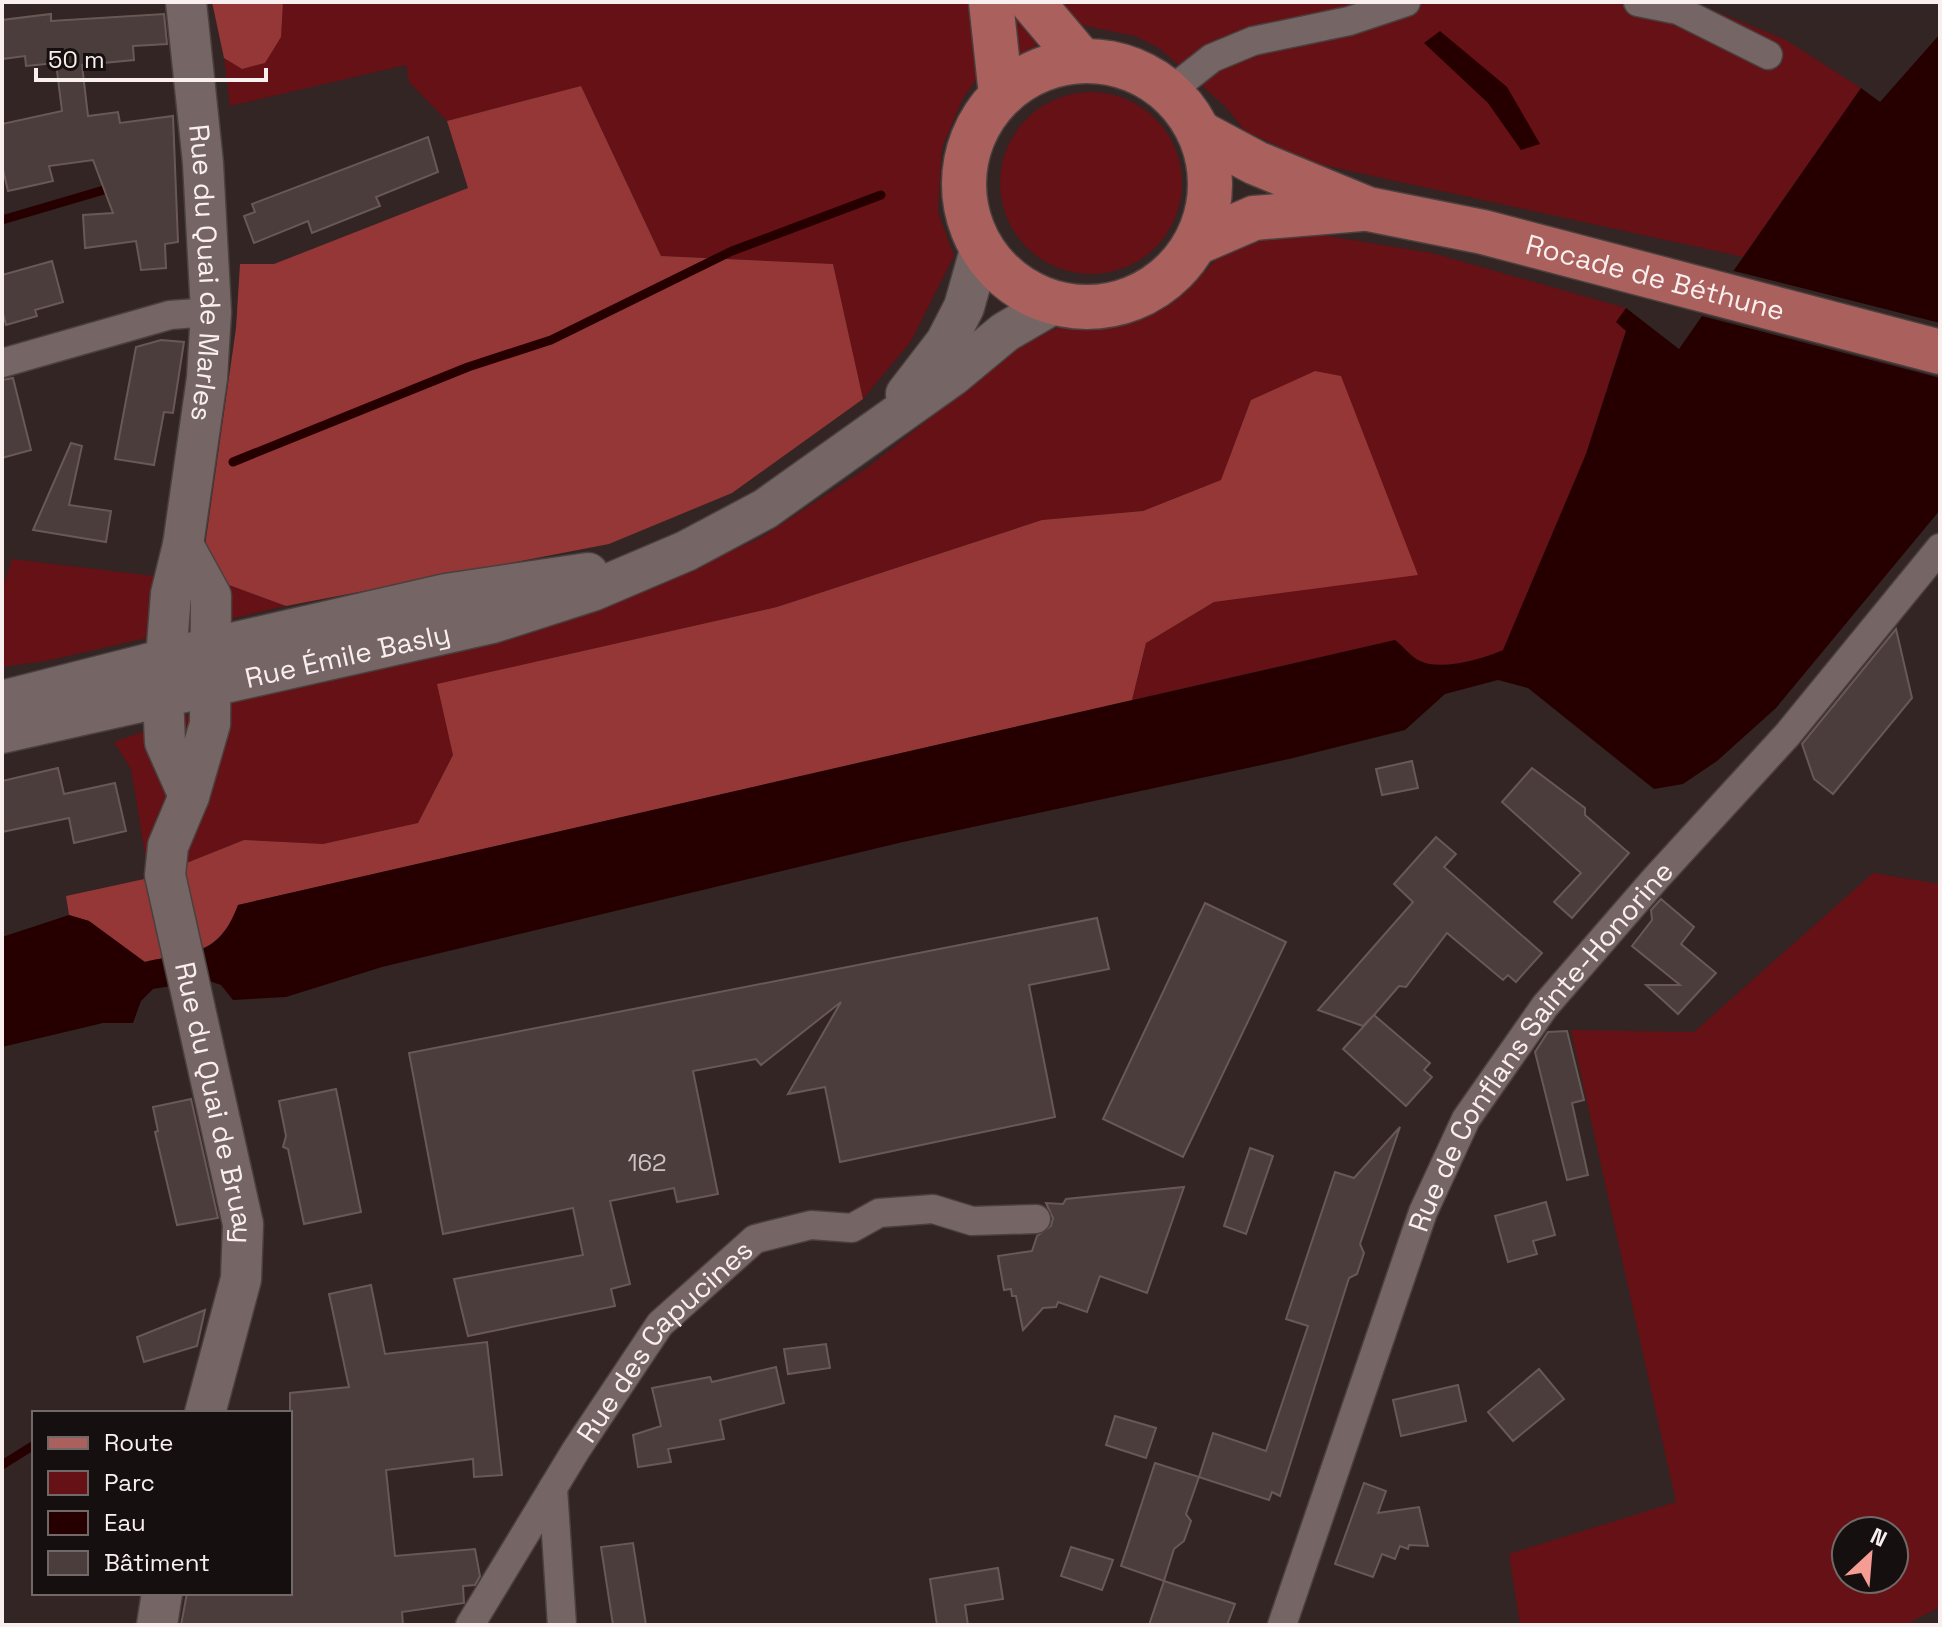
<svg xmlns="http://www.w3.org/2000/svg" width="1942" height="1627" font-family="'Space Grotesk',sans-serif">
<rect width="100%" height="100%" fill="#322524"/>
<!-- green -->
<g fill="#651115" fill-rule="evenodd">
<path d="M283,2H1693L1786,40L1861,88L1743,257L1314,163L1245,131L1226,107L1159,48L1135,36L1076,24L978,77L963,98L942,148L938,212L954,256L911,341L863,399L833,264L661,256L581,86L447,121L409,82L406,65L230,106L224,58L242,69L281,37Z"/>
<circle cx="1091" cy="183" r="91"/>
<path d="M1316,234L1432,253L1626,308L1617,322L1626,330L1586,454L1503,650C1484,659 1440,671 1420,661C1411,657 1403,646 1395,640L1132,700L1146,643L1214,602L1418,574L1251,400L1221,480L1143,511L1042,520L777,607L438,684L453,755L418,823L323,844L244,840L149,878L131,769L114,742L241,697L657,585L762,537L868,467L1024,344C1043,334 1060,325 1081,322C1108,318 1134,320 1159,310C1196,294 1213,249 1249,237C1268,231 1296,235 1316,234Z"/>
<path d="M12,559L229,585L286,606L46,661L2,667V590Z"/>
<path d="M1873,873L1940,884V1607L1905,1625H1520L1509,1554L1676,1502L1571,1030L1694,1032ZM1846,1531H1894V1579H1846Z"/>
</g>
<!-- forest -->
<g fill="#943736">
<path d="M212,2H283L281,37L265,63L242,69L224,58Z"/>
<path d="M581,86L661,256L833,264L863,399L732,493L609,544L286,606L229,585L205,546L236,328L240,264H274L468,188L447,121Z"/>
<path d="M1315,371L1341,376L1418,575L1214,602L1146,643L1132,700L238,905C218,957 193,951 144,962L89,921L69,915L66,896L149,878L244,840L323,844L418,823L453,755L437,684L777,607L1042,520L1143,511L1221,480L1251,400Z"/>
</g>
<!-- water -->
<g fill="#260000">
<path d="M1440,31L1507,87L1540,144L1521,150L1488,103L1424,43Z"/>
<path d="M1940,34V510L1776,708L1717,761L1683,784L1654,789L1528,688L1498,680L1445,694L1405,730L1289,759L903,842L382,967L286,997L233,1000L221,985L206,980L153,989L141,1001L133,1023H103L2,1047V937L69,915L89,921L145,962C193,951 219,957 238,905L1395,640C1403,646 1411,657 1420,661C1440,671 1484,659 1503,650L1586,454L1626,331L1616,322L1626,308L1679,349L1861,88L1880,102Z"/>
</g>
<!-- pier -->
<path fill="#322524" d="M1730,270L1940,323V378L1698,315Z"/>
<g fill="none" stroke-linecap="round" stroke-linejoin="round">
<!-- stream -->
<g stroke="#260000" stroke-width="9">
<path d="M2,220L114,187"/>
<path d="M233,462L468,367L551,340L732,251L881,195"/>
<path d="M2,1465L34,1445"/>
</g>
</g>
<!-- building -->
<g fill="#4b3d3c" stroke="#685957" stroke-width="2">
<path d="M51,14V21L164,14L167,44L133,46L134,60L82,65L88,116L118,112L120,123L173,116L178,242L165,244L166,268L141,270L136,241L85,248L83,215L113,213L93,160L49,166L53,181L8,191L2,165V124L62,111L56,63L26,66L25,56L2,59V20Z"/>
<path d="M428,137L438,172L376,197L380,206L312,233L308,221L254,243L244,216L255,212L252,204Z"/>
<path d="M52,261L63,302L35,310L37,316L6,325L2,309V275Z"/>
<path d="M161,340L184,342L173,413L164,412L154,465L115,459L136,347Z"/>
<path d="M13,378L31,450L2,458V380Z"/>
<path d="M71,443L82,446L69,505L111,511L106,542L33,530Z"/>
<path d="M1896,629L1912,698L1833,794L1814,779L1802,744Z"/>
<path d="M1412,761L1418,788L1382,795L1376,769Z"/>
<path d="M58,768L64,794L115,783L126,831L74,843L69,818L2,832V781Z"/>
<path d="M1532,768L1585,808V815L1629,853L1572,918L1554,902L1581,873L1502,802Z"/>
<path d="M1436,837L1456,854L1444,867L1542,953L1516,982L1508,975L1503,980L1447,933L1406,987L1399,986L1374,1015L1430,1063L1424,1070L1432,1077L1406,1106L1343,1049L1374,1015L1363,1026L1318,1010L1413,902L1394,884Z"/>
<path d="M1661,899L1694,927L1681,944L1716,973L1678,1014L1646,985H1680L1632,946L1652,920L1651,910Z"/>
<path d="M1205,903L1286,942L1183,1157L1103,1119Z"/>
<path d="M1097,918L1109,969L1029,985L1055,1117L840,1162L825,1087L788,1094L841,1002L761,1065L756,1059L693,1071L718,1194L677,1202L674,1188L610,1201L630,1284L611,1289L615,1306L468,1336L454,1279L583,1255L573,1208L443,1234L409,1053Z"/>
<path d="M1567,1031L1584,1100L1572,1103L1588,1175L1567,1180L1535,1052L1548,1032Z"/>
<path d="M336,1089L361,1212L304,1224L288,1149L283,1147L286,1136L279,1101Z"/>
<path d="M191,1099L218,1218L177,1225L155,1132L158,1131L153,1107Z"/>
<path d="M1400,1127L1360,1244L1364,1253L1357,1274L1349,1278L1280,1496L1272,1492L1269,1500L1199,1477L1186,1514L1191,1521L1184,1541L1174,1549L1164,1581L1121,1566L1155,1463L1199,1477L1213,1433L1266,1451L1308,1326L1286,1319L1335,1172L1354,1178Z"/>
<path d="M1250,1148L1273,1156L1246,1234L1224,1226Z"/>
<path d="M1184,1187L1147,1293L1100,1276L1087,1312L1058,1302L1056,1307L1043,1308L1023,1330L1016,1296H1012L1011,1289L1004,1290L998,1256L1032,1251L1037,1236L1051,1226L1053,1218L1046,1203L1063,1204L1066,1199Z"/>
<path d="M1546,1202L1555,1235L1533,1241L1537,1254L1508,1262L1495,1216Z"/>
<path d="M371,1285L385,1354L487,1342L502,1475L474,1477L473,1459L386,1470L395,1556L475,1549L480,1576L475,1585L463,1586L464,1603L402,1612L403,1625H181L187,1593H290V1393L349,1387L329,1294Z"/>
<path d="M205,1310L197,1346L144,1362L137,1337Z"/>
<path d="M826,1344L830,1368L788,1374L784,1349Z"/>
<path d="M776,1367L784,1403L720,1420L724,1439L668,1449L671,1462L638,1467L633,1435L661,1426L652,1388L710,1377L712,1382Z"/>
<path d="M1539,1369L1564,1399L1513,1441L1488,1412Z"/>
<path d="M1458,1385L1466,1421L1401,1436L1393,1400Z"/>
<path d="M1115,1416L1156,1428L1146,1458L1106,1445Z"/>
<path d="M1364,1483L1386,1491L1378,1513L1419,1507L1428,1546L1409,1545L1408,1549L1400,1546L1395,1559L1382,1554L1373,1577L1335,1564Z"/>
<path d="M633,1543L646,1625H613L601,1547Z"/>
<path d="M1071,1547L1113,1560L1102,1590L1061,1576Z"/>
<path d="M998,1568L1003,1599L965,1605L968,1625H937L930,1579Z"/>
<path d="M1164,1581L1235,1604L1227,1625H1149Z"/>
</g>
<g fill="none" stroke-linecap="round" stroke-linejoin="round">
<defs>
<g id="street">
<path d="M1638,2L1678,10L1768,55"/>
<path d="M1169,92L1212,58L1253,41L1349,21L1406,2"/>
<path d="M2,363L170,315L211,312"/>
<path d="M553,1488L562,1625"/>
<path id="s1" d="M470,1625L576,1450L660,1324L755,1239L811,1225L852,1228L879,1213L933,1209L972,1221L1036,1219"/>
<path id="s2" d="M1282,1625L1423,1212L1466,1119L1545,1006L1656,878L1788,734L1940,548"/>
</g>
<g id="secondary">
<path id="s3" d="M186,2L203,163L211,312L207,378L183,545L171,594L163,697L165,742L189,796"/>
<path d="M906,394L946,342L964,307L981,247"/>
<path id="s4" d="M183,545L211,596L210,724L189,796L168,846L165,875L243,1224L241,1279L205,1413"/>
<path d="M2,701L210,648L446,594L588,573"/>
<path id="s5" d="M2,733L492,623L592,591L686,551L765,509L952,376L1005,332L1055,303"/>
<path d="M157,1625L162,1593"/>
</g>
<g id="primary">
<path d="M991,2L1001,95"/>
<path d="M1032,2L1081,60"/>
<circle cx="1087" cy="184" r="123"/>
<path id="s6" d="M1200,133L1256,163L1368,209L1483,232L1940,352"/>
<path d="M1196,243L1254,218L1361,209"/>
</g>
</defs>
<!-- street casing -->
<use href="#street" stroke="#4a403e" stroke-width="31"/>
<!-- secondary casing -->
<use href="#secondary" stroke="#4a403e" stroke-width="43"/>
<!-- primary casing -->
<use href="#primary" stroke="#4a403e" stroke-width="47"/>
<!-- street -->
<use href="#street" stroke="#756564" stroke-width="28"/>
<!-- secondary -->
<use href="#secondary" stroke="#756564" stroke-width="40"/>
<!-- primary -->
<use href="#primary" stroke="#aa605d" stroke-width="44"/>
</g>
<g text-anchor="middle" stroke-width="6" stroke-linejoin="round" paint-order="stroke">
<!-- number labels -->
<g font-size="24" fill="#cdc2c2">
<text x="647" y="1171">162</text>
</g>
<!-- street labels -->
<g font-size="28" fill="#f8efee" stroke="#15100f">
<text dy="10" stroke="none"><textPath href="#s3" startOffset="272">Rue du Quai de Marles</textPath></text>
<text dy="10" stroke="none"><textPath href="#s6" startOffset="480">Rocade de Béthune</textPath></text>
<text dy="10" stroke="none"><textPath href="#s5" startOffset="354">Rue Émile Basly</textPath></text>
<text dy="10" stroke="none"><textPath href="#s2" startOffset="640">Rue de Conflans Sainte-Honorine</textPath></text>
<text dy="10" stroke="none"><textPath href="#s4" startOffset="578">Rue du Quai de Bruay</textPath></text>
<text dy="10" stroke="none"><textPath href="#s1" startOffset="346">Rue des Capucines</textPath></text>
</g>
</g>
<!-- border -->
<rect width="1942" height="1627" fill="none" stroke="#f8efee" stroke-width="8"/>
<!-- legend -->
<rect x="32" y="1411" width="260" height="184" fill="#15100f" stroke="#706968" stroke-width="2"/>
<rect x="48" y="1437" width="40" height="12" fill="#aa605d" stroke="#706968" stroke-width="2"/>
<text x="104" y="1451" font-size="24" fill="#f8efee">Route</text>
<rect x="48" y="1471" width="40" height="24" fill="#651115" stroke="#706968" stroke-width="2"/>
<text x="104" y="1491" font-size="24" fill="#f8efee">Parc</text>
<rect x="48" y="1511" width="40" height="24" fill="#260000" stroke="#706968" stroke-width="2"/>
<text x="104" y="1531" font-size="24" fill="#f8efee">Eau</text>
<rect x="48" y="1551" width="40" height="24" fill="#4b3d3c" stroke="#706968" stroke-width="2"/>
<text x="104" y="1571" font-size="24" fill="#f8efee">Bâtiment</text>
<!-- north arrow -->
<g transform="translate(1870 1555) rotate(26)"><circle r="38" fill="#15100f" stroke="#706968" stroke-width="2"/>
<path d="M0-6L14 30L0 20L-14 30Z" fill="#f59c95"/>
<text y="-12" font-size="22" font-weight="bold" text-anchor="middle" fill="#f8efee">N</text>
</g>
<!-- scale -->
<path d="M36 68v12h230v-12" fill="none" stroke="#f8efee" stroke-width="4"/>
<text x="48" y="68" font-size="24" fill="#f8efee" stroke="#15100f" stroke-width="6" paint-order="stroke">50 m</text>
</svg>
